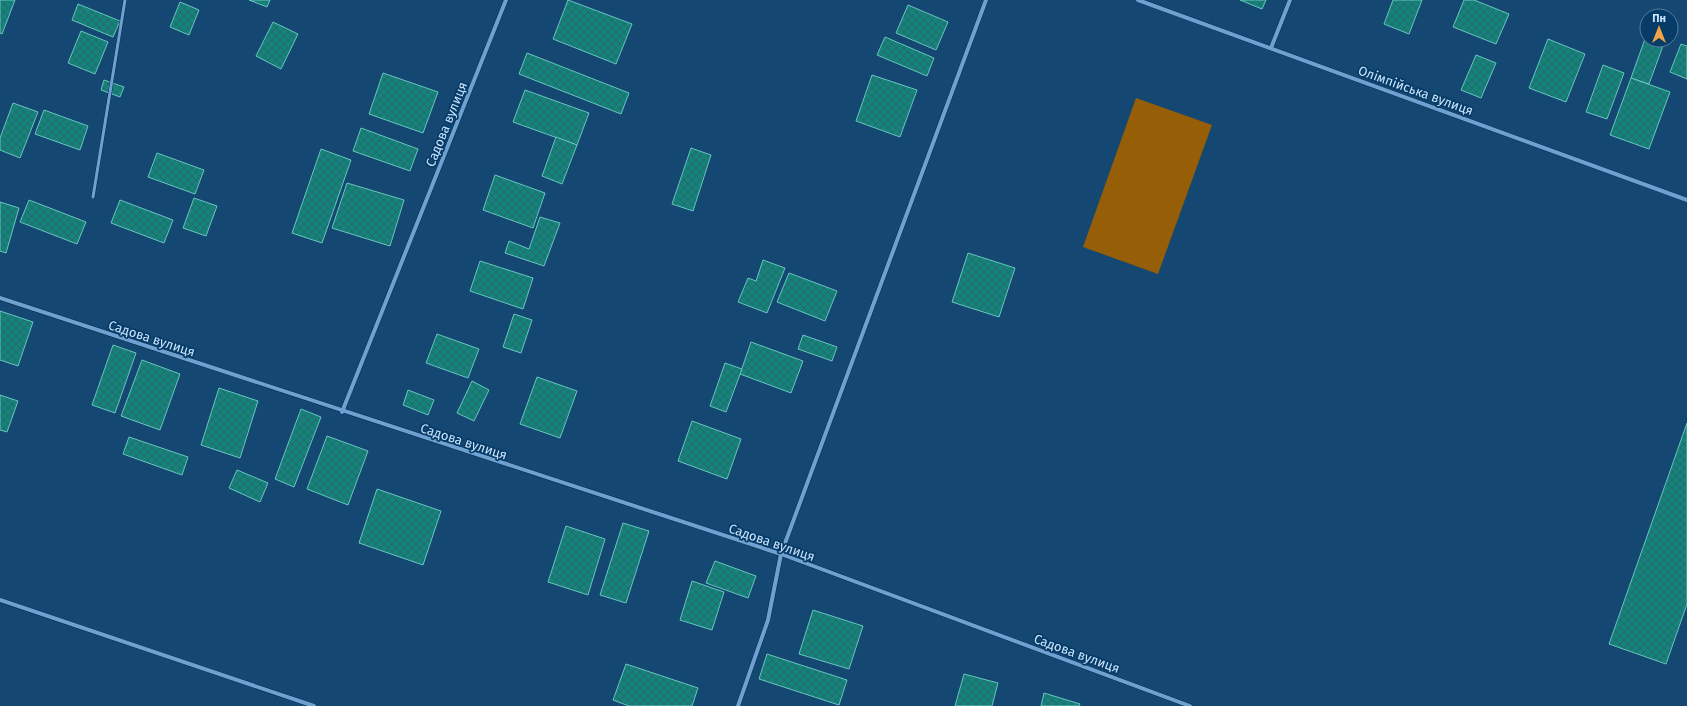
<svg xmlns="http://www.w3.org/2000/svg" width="1687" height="706" font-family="'Fira Sans',sans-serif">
<defs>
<pattern id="building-cross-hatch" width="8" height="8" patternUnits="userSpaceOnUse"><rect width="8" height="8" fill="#16827c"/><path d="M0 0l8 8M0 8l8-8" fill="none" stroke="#266969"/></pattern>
</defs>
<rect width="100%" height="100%" fill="#154773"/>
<!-- green -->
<path fill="#965e07" d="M1136,98L1212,125L1158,274L1083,247Z"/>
<!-- building -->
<g fill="url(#building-cross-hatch)" stroke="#67c6be">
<path d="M0,0H15L2,34L0,33Z"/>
<path d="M249,0H270L267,7Z"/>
<path d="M568,0L632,24L616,64L553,39Z"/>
<path d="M1240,0H1266L1262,9Z"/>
<path d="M1393,0H1422L1409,34L1384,24Z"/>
<path d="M1464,0H1474L1509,14L1496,44L1453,27Z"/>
<path d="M180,2L199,10L189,35L170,27Z"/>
<path d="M78,4L120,21L113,37L72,20Z"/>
<path d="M908,5L948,22L936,50L896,33Z"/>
<path d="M273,22L298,34L281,69L256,56Z"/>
<path d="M81,31L108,42L95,74L68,63Z"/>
<path d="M1646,36L1647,40H1657L1664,43L1649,84L1631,78Z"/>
<path d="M885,37L934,58L927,76L877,55Z"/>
<path d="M1548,39L1585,54L1566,102L1529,88Z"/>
<path d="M1681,44L1687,46V79L1670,72Z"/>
<path d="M527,53L629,93L621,114L519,74Z"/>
<path d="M1476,55L1496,63L1481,98L1461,90Z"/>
<path d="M1603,65L1624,73L1607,119L1586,112Z"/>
<path d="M383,73L438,92L423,133L369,114Z"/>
<path d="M872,75L917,90L900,137L856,121Z"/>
<path d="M1631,78L1670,92L1649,149L1610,135Z"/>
<path d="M104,80L124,87L120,97L101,90Z"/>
<path d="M525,90L589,113L577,145L513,122Z"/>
<path d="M13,103L38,112L20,158L0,150V138Z"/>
<path d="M44,110L88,126L80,150L35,134Z"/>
<path d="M361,128L418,149L410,171L353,151Z"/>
<path d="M556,137L577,145L562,184L542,176Z"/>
<path d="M691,148L711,155L693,211L672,204Z"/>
<path d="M321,149L351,160L322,243L292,233Z"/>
<path d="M157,153L204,170L195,194L148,177Z"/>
<path d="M495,175L545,193L533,228L483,210Z"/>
<path d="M347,183L404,200L390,246L332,228Z"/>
<path d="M194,198L217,206L206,236L183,228Z"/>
<path d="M29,200L86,222L77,244L20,222Z"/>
<path d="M120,200L173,220L164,243L111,223Z"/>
<path d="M0,202L19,208L6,253L0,251Z"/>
<path d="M540,217L560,223L544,266L505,253L509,241L529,249Z"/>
<path d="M968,253L1015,268L999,317L952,302Z"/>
<path d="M763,260L785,268L767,313L738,302L748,278L756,281Z"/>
<path d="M480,261L533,278L523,309L470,291Z"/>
<path d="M789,273L837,291L825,321L777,302Z"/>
<path d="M0,311L33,322L18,366L0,360Z"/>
<path d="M514,314L532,320L521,353L503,347Z"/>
<path d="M437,334L479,349L468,378L426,363Z"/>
<path d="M803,335L837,347L832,361L798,349Z"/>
<path d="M751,342L803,361L791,393L740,374Z"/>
<path d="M113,345L136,353L115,413L92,405Z"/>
<path d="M142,360L180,374L160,430L121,416Z"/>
<path d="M725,363L742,369L726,412L710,406Z"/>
<path d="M537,377L577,391L560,438L520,424Z"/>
<path d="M472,381L489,390L474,421L457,413Z"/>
<path d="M219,388L258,401L240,458L201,445Z"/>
<path d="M408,390L434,400L428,415L403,405Z"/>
<path d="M0,395L18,401L7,432L0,430Z"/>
<path d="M301,409L321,417L294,487L275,479Z"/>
<path d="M692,421L741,439L727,479L678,461Z"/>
<path d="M1687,423V604L1666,664L1609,644Z"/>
<path d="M327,436L368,451L348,505L307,489Z"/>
<path d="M129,437L188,457L182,475L123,454Z"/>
<path d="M237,470L268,483L260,502L229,488Z"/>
<path d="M377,489L441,511L423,565L359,543Z"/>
<path d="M623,523L649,531L626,603L600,595Z"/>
<path d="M566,526L605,539L588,595L548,582Z"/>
<path d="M715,561L756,576L748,598L706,583Z"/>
<path d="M692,581L724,592L712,630L680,620Z"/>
<path d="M813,610L863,626L849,669L799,654Z"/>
<path d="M767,654L847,680L839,705L759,679Z"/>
<path d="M626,664L698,688L692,706H629L613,700Z"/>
<path d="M964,674L998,683L992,706H955Z"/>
<path d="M1044,693L1080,704L1079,706H1041Z"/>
</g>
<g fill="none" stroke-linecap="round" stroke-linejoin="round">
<defs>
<path id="lane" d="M93,197L125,0"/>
<g id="street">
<path d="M1138,0L1687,200"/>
<path d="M1271,48L1290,0"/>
<path d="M0,298L781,554L1190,706"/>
<path d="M342,412L506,0"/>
<path d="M0,600L314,706"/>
<path d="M738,706L768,620L781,554L986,0"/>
</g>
</defs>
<!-- lane casing -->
<use href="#lane" stroke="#062d4d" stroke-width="4"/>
<!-- street casing -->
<use href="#street" stroke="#062d4d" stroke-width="5"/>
<!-- lane -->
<use href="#lane" stroke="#6ea0d1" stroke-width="3"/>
<!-- street -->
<use href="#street" stroke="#6ea0d1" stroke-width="4"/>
</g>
<g text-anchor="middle" stroke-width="3.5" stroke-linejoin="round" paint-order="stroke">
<!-- street labels -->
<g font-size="13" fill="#cae4fe" stroke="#063c67">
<text transform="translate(1416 90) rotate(20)" y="5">Олімпійська вулиця</text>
<text transform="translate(446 124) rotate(-68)" y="5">Садова вулиця</text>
<text transform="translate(152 338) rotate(18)" y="5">Садова вулиця</text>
<text transform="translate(464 441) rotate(18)" y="5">Садова вулиця</text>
<text transform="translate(772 542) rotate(19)" y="5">Садова вулиця</text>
<text transform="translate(1077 653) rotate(20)" y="5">Садова вулиця</text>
</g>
</g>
<!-- north arrow -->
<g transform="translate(1659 28)"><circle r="19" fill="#063c67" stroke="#547fa3"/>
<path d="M0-3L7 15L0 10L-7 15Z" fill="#f3a442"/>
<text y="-6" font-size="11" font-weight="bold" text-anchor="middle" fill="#cae4fe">Пн</text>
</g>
</svg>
